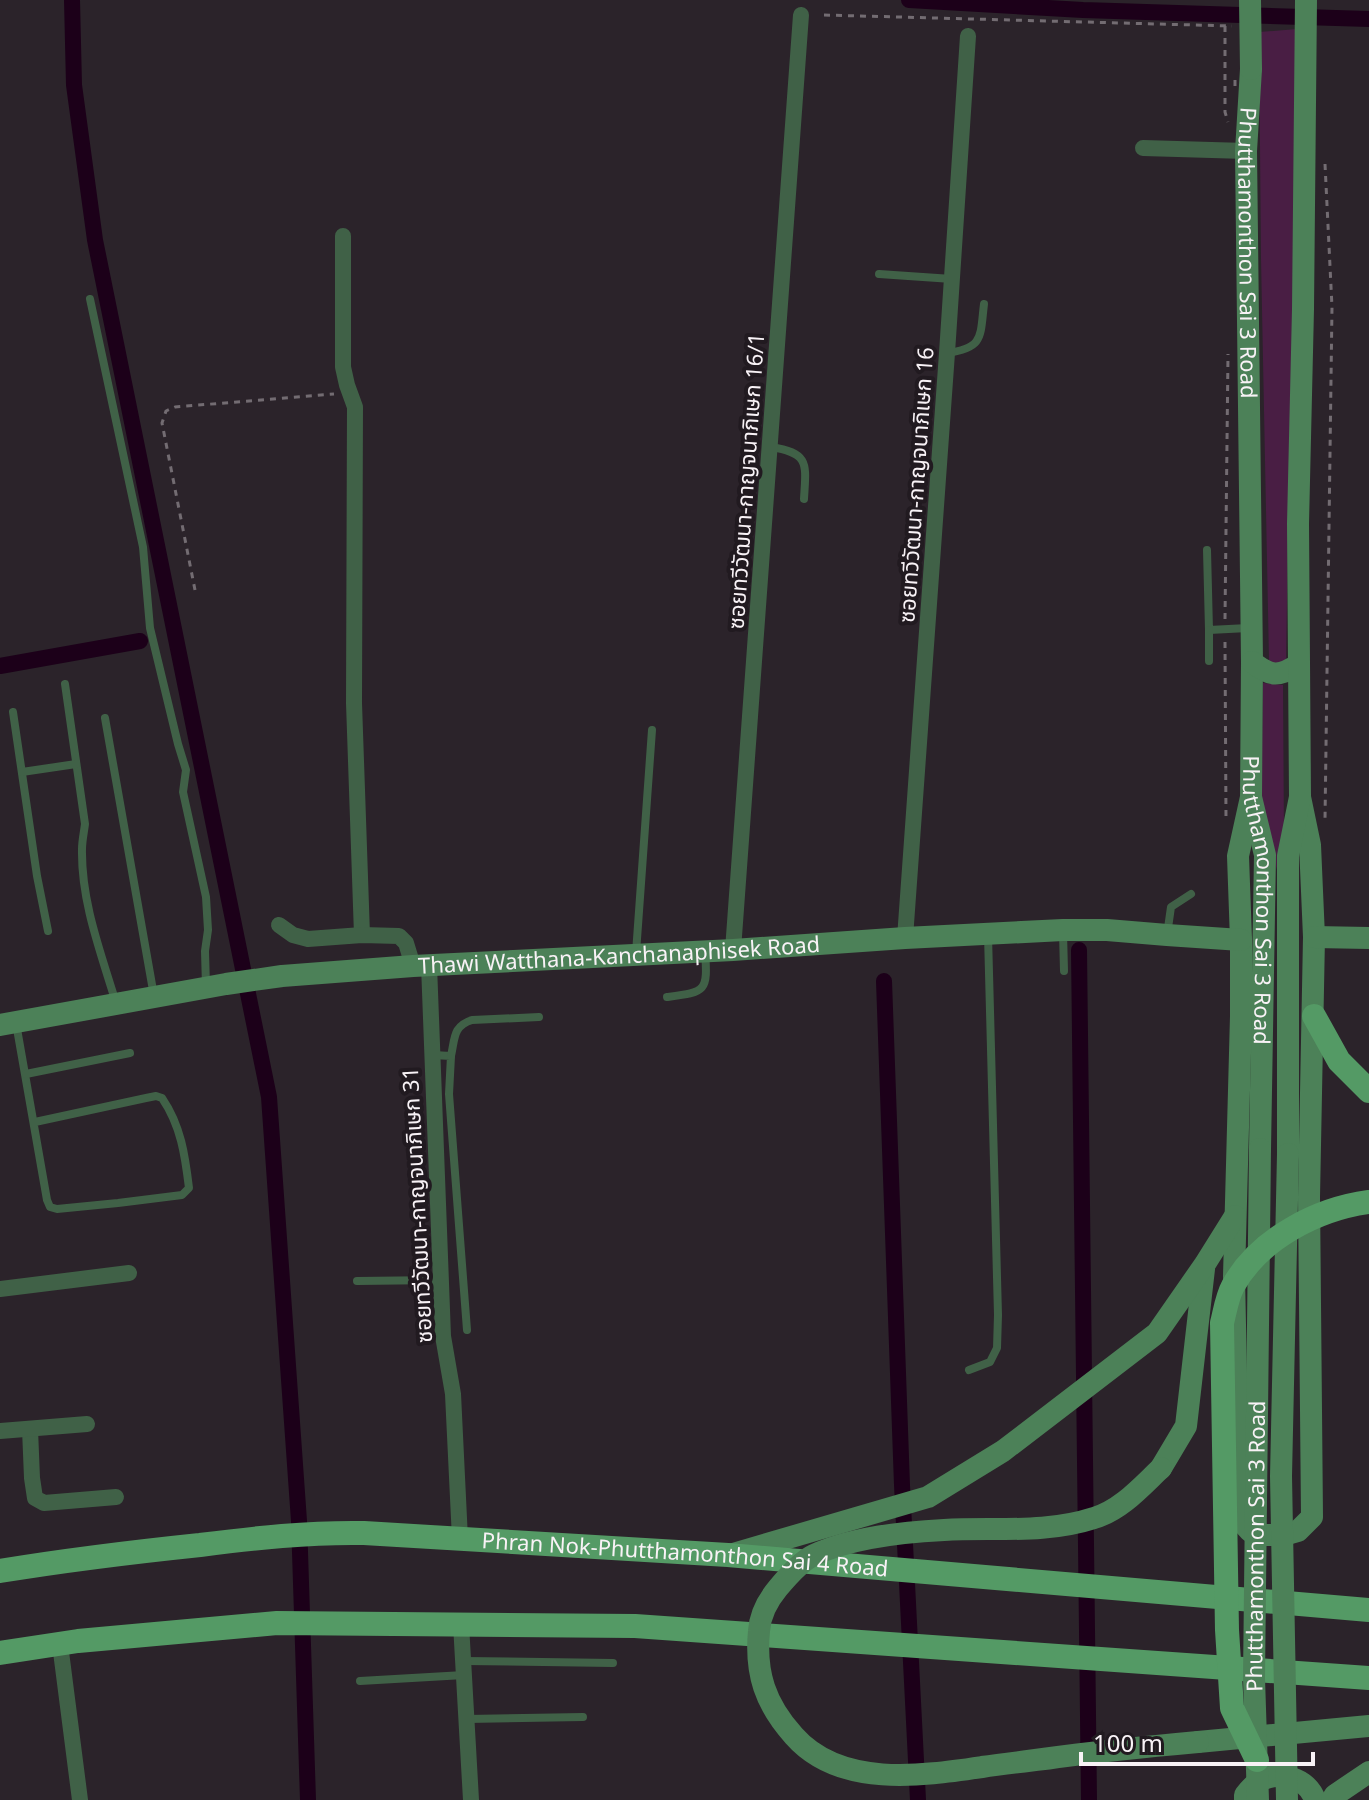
<svg xmlns="http://www.w3.org/2000/svg" width="1369" height="1800" font-family="Georgia,'Noto Sans Thai',serif">
<rect width="100%" height="100%" fill="#2b232a"/>
<!-- grass -->
<g fill="#491e44">
<path d="M1297,29L1296,279L1288,535L1286,663L1275,668L1269,661L1261,259L1259,32Z"/>
<path d="M1263,683L1283,685L1284,839L1277,870L1261,809Z"/>
</g>
<g fill="none" stroke-linecap="round" stroke-linejoin="round">
<!-- canal -->
<g stroke="#1c0019" stroke-width="16">
<path d="M72,0L74,85L95,240L269,1097L299,1521L308,1800"/>
<path d="M909,0L1083,10L1369,19"/>
<path d="M0,666L140,641"/>
<path d="M1079,950L1089,1800"/>
<path d="M884,981L902,1485L918,1800"/>
</g>
<!-- path -->
<g stroke="#736c72" stroke-width="3" stroke-dasharray="6 6" stroke-linecap="butt">
<path d="M824,15L1232,26"/>
<path d="M1225,26V112L1228,122"/>
<path d="M1325,164L1332,307L1325,820"/>
<path d="M195,590L162,423L166,411L175,407L334,394"/>
<path d="M1225,619L1228,354"/>
<path d="M1225,642L1226,819"/>
</g>
<!-- lane -->
<g stroke="#406147" stroke-width="8">
<path d="M879,274L952,279"/>
<path d="M90,299L143,547L150,628L178,744L186,770L183,792L206,897L208,930L205,951L206,987"/>
<path d="M947,353C984,348 980,337 984,304"/>
<path d="M771,447C810,453 806,464 804,499"/>
<path d="M1207,550L1209,630L1248,628"/>
<path d="M1209,630V661"/>
<path d="M65,684L85,824C84,832 82,841 82,849C81,902 101,953 116,1003"/>
<path d="M13,712L37,876L48,931"/>
<path d="M105,718L154,996"/>
<path d="M22,772L76,764"/>
<path d="M1063,932L1064,971"/>
<path d="M1167,935L1171,907L1191,894"/>
<path d="M636,953L652,730"/>
<path d="M667,997C706,992 708,992 705,951"/>
<path d="M16,1023L47,1200L50,1207L57,1209L118,1203L182,1195L189,1188C185,1155 181,1126 162,1098L156,1096L146,1098L35,1122"/>
<path d="M433,1055L451,1056L449,1094L467,1330"/>
<path d="M451,1056C455,1038 453,1026 472,1020L539,1017"/>
<path d="M26,1074L130,1053"/>
<path d="M357,1281L440,1280"/>
<path d="M969,1370L990,1362L997,1348L998,1315L988,935"/>
<path d="M464,1661L613,1663"/>
<path d="M360,1681L464,1675"/>
<path d="M467,1719L583,1717"/>
</g>
<!-- street -->
<g stroke="#406147" stroke-width="16">
<path d="M1143,148L1246,151"/>
<path d="M343,236V367L347,385L355,407L354,703L362,935"/>
<path d="M279,925L293,935L308,939L362,935L399,936L406,943L413,966"/>
<path d="M905,938L947,353L968,36"/>
<path d="M733,950L801,15"/>
<path d="M429,965L443,1336L453,1394L460,1539"/>
<path d="M0,1289L129,1273"/>
<path d="M30,1429L32,1478L35,1498L44,1503L116,1497"/>
<path d="M0,1431L87,1424"/>
<path d="M461,1624L471,1800"/>
<path d="M60,1644L80,1800"/>
</g>
<!-- secondary -->
<g stroke="#4c8158" stroke-width="22">
<path id="s1" d="M1251,69L1246,151L1252,662L1251,797L1265,855L1260,1149"/>
<path d="M1252,662C1271,677 1279,677 1299,664"/>
<path d="M1251,797L1238,856L1241,940V1016L1234,1276L1239,1519L1250,1531L1265,1535H1284L1298,1531L1312,1517L1309,1197L1314,937L1310,845L1300,797"/>
<path d="M1314,937L1369,938"/>
<path id="s2" d="M0,1025L226,984L282,976L413,966L733,950L905,938L1063,930H1107L1167,935L1241,940"/>
<path d="M1288,1154V856L1300,797L1298,524L1303,309L1306,0"/>
<path d="M1161,1468L1186,1426L1204,1269"/>
<path d="M733,1554L928,1497L1003,1451L1157,1333L1205,1264L1235,1216"/>
<path d="M1198,1742L1369,1726"/>
<path d="M1245,1800V1795C1249,1790 1253,1785 1259,1781C1280,1770 1308,1778 1315,1800"/>
<path d="M1332,1800L1335,1795L1369,1772"/>
</g>
<!-- primary -->
<g stroke="#549a65" stroke-width="24">
<path d="M1314,1016L1339,1061L1369,1091"/>
<path id="s3" d="M0,1571C67,1560 133,1552 200,1545C255,1538 309,1532 364,1533L728,1555L1369,1610"/>
<path d="M0,1653L78,1641L277,1623L635,1626L1369,1678"/>
</g>
<!-- path-bridge -->
<path stroke="#736c72" stroke-width="3" stroke-dasharray="6 6" stroke-linecap="butt" d="M1235,80V90"/>
<!-- secondary-bridge -->
<g stroke="#4c8158" stroke-width="22">
<path d="M1250,0L1251,69"/>
<path d="M1161,1468C1141,1487 1121,1510 1094,1518C1045,1534 994,1527 944,1530C904,1532 850,1538 814,1555C801,1561 788,1576 778,1588C768,1600 760,1614 759,1631C755,1673 765,1704 794,1736C840,1788 921,1776 982,1767C1010,1763 1038,1760 1066,1756C1110,1750 1154,1746 1198,1742"/>
<path id="s4" d="M1258,1800L1254,1678L1260,1149"/>
<path d="M1287,1800L1281,1476L1288,1154"/>
</g>
<!-- primary-bridge -->
<path stroke="#549a65" stroke-width="24" d="M1257,1760L1232,1708L1227,1630L1222,1323C1225,1311 1227,1297 1233,1286C1259,1239 1317,1209 1369,1202"/>
</g>
<g text-anchor="middle" stroke-width="8" stroke-linejoin="round" paint-order="stroke">
<!-- street labels -->
<g font-size="22" fill="#f8f2f6" stroke="#211a20">
<text dy="8" stroke="none"><textPath href="#s1" startOffset="184">Phutthamonthon Sai 3 Road</textPath></text>
<text transform="translate(746 481) rotate(-86)" y="8">ซอยทวีวัฒนา-กาญจนาภิเษก 16/1</text>
<text transform="translate(916 485) rotate(-86)" y="8">ซอยทวีวัฒนา-กาญจนาภิเษก 16</text>
<text dy="8" stroke="none"><textPath href="#s1" startOffset="832">Phutthamonthon Sai 3 Road</textPath></text>
<text dy="8" stroke="none"><textPath href="#s2" startOffset="624">Thawi Watthana-Kanchanaphisek Road</textPath></text>
<text transform="translate(417 1205) rotate(-93)" y="8">ซอยทวีวัฒนา-กาญจนาภิเษก 31</text>
<text dy="8" stroke="none"><textPath href="#s4" startOffset="254">Phutthamonthon Sai 3 Road</textPath></text>
<text dy="8" stroke="none"><textPath href="#s3" startOffset="688">Phran Nok-Phutthamonthon Sai 4 Road</textPath></text>
</g>
</g>
<!-- scale -->
<path d="M1081 1752v12h232v-12" fill="none" stroke="#f8f2f6" stroke-width="4"/>
<text x="1093" y="1752" font-size="24" fill="#f8f2f6" stroke="#211a20" stroke-width="6" paint-order="stroke">100 m</text>
</svg>
